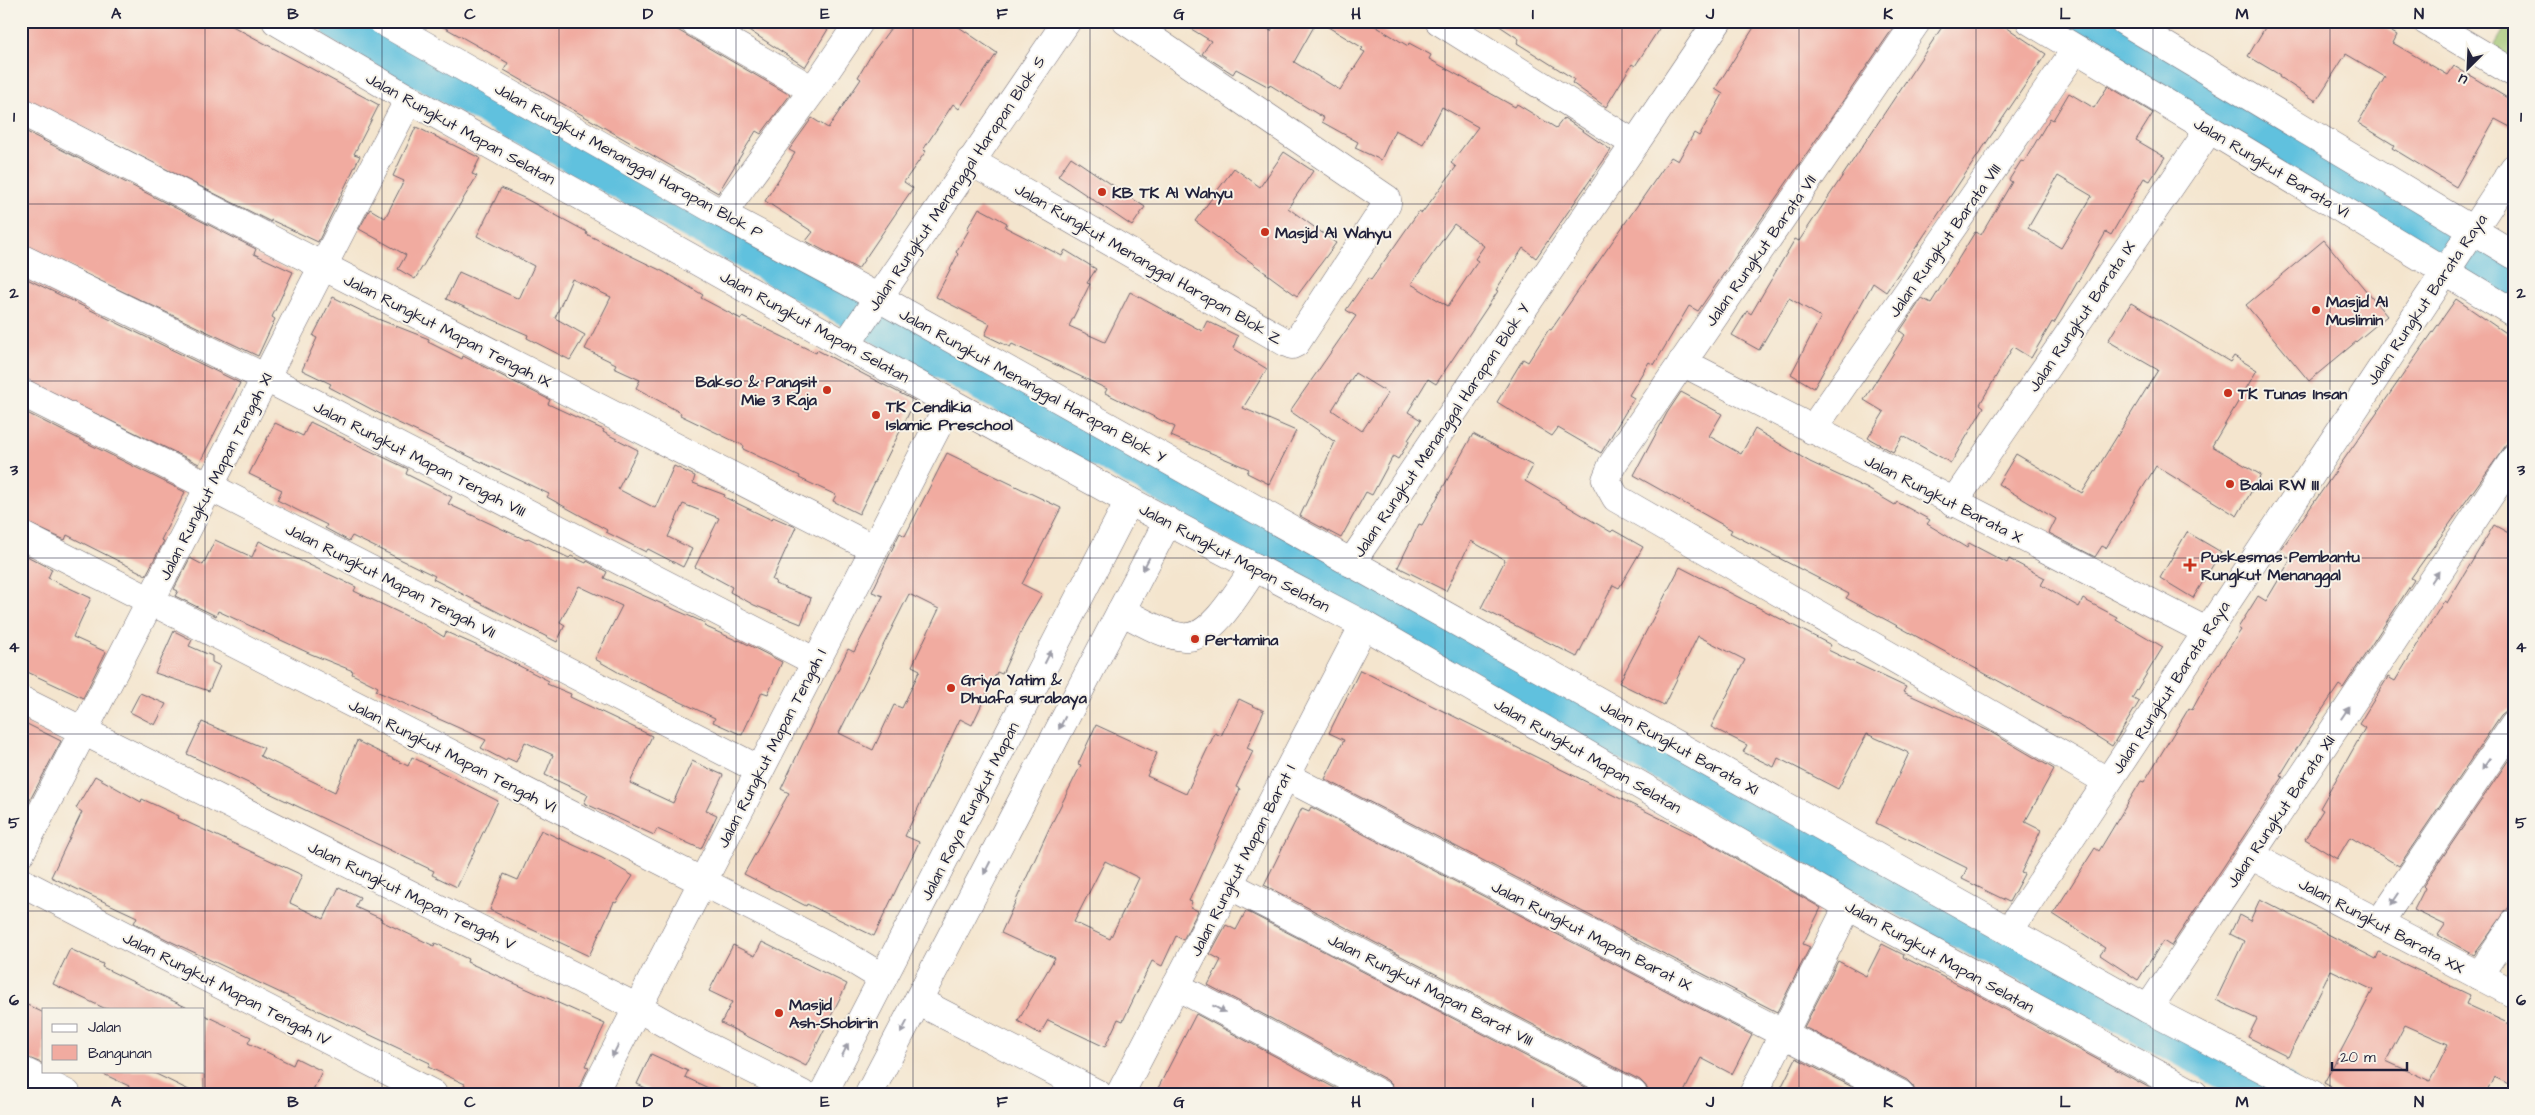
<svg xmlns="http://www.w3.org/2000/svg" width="2535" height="1115" font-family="'Architects Daughter',sans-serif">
<rect width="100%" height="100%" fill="#f7f3e8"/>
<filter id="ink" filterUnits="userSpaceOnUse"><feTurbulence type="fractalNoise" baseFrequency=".02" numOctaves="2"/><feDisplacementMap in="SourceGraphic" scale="10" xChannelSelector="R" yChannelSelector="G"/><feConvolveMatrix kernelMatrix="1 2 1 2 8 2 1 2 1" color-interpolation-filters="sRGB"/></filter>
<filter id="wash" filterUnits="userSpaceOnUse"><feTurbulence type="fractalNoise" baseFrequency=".0096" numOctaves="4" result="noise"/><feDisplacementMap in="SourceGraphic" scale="20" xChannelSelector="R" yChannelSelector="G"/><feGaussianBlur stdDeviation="1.12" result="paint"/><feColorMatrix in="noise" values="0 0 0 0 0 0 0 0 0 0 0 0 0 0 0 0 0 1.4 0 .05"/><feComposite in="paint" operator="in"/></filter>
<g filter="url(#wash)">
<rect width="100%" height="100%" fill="#f4e5ce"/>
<!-- green -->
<path fill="#9fc46f" stroke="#607355" d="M2509,21H2514V60L2493,48Z"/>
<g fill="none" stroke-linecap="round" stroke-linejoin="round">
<!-- river -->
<g stroke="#60c1de" stroke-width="45">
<path d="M342,21L1979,935L2279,1094"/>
<path d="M2078,21L2514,289"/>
</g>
</g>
<g id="blocks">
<!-- building -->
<g fill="#f1aba0" fill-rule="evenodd">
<path d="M21,21H223L379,105L354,154L360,156L318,242L271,220V222L21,96Z"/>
<path d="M433,21H662L790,95L761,134L756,131L718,193L504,70L508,63Z"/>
<path d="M735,21H833L805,67Z"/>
<path d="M896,21H950L997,53L959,109L953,104L923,150L926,151L904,182L913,188L858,269L806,241L813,232L765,201L795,153L789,150L812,118L828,128L861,79L858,77L873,52Z"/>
<path d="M1178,21H1255L1271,31L1276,21H1317L1294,62L1340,90L1365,52L1361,50L1363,48L1318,21H1367L1408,46L1409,43L1431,55L1429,59L1515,107L1517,104L1556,128L1564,118L1611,150L1536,258L1523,248L1496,290L1498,291L1436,384L1428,379L1408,412L1421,420L1408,440L1409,442L1398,459L1393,456L1372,495L1366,492L1341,538L1300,516L1335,442L1290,411L1356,316L1346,310L1368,278L1371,280L1419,211L1422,213L1456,167L1451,163L1478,127L1442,107L1423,144L1395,130L1381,160L1355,148L1358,142L1322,122L1324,118L1270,85L1269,87L1236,69L1233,74L1202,54L1211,41ZM1454,224L1484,246L1475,259L1478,261L1448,306L1411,284ZM1355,373L1388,393L1362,431L1332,410Z"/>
<path d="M1492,21H1664L1635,66L1632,64L1606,107L1572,83L1574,79L1517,43L1519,39Z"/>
<path d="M1758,21H1898L1698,311L1689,306L1654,365L1649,362L1629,395L1634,398L1601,453L1558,428L1552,436L1497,402L1523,359L1528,362L1549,329L1551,330L1671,157L1678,161L1694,133L1699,136L1723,94L1715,89Z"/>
<path d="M1946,21H1997L2046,54L1886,292L1873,283L1814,388L1791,374L1821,317L1789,298L1759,350L1732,335L1747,311L1751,314L1795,239L1799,241Z"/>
<path d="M2269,21H2373L2397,35L2393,43L2448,75L2454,66L2514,102V129L2495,119L2456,187L2392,148L2394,145L2358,123L2385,77L2346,54L2316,101L2279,77L2280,75L2248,56Z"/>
<path d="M2108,86L2153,113L2136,140L2165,157L2150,181L2144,178L2111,235L2106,232L2054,323L2052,322L2031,358L2013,347L1980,404L1984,407L1951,463L1903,436L1893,452L1868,438L1884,412L1864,400L1905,335L1900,331L1922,298L1931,303L1975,232L1981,235L2012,182L2009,180L2021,161L2024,162L2050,118L2053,120L2069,93L2094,108ZM2058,176L2092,196L2061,248L2028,228Z"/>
<path d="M416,127L480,158L472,174L477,176L415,279L398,269L406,255L359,229L370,209L385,218L404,181L393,176Z"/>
<path d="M21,129L256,249L254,254L293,272L272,317L275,319L258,356L21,243Z"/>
<path d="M1284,152L1313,171L1288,208L1336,243L1297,296L1195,221L1234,168L1260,187Z"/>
<path d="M1071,157L1145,207L1132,226L1058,176Z"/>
<path d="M501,188L524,198L587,232L586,234L664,272L703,295L701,298L741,319L742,317L816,353L817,350L915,401L859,514L833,501L836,495L799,478L800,476L743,449L744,446L680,415L681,413L636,388L640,380L614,368L616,364L585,349L611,297L572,279L555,318L585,335L570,360L527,338L528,335L446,299L459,272L519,299L534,266L477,236Z"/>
<path d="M979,208L1007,223L1005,227L1062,256L1065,250L1096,269L1087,283L1090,284L1069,326L1105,342L1130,292L1202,331L1207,321L1238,336L1233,348L1267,369L1243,408L1296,431L1269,484L1247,473L1249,469L1171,436L1175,427L1105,393L1107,389L1012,344L1010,347L985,335L990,324L936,297L958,254L956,252L969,230L967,229Z"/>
<path d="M2324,240L2387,316L2309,381L2246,305Z"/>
<path d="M21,276L240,383L199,464L21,377Z"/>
<path d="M333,297L378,319L429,339L428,342L462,359L463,356L550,400L548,404L604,430L603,432L638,450L618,489L655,508L674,466L695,476L693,483L725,495L724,497L772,520L773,517L796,527L772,580L776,581L775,584L811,598L801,624L754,605L730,592L732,587L695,567L719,518L683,504L668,537L692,549L683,567L648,549L646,552L606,532L607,530L547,497L549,494L390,419L329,387L331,384L302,370L317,338L313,336Z"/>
<path d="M2456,299L2514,339V434L2411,578L2414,580L2343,688L2339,685L2302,740L2280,776L2283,777L2171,946L2163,941L2138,980L2100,955L2105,948L2053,914L2095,848L2099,851L2141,781L2144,782L2189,708L2192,710L2214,670L2241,630L2238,628L2258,596L2266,601L2291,559L2280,551Z"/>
<path d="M2131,303L2230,362L2234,356L2257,370L2212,446L2261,475L2237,516L2156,466L2106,548L2102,546L2095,557L2049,533L2056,519L1998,484L2016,454L2082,493L2158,370L2108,341Z"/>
<path d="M1681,392L1722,414L1709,436L1741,454L1755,429L1810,462L1866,488L1895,505L1897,502L1930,520L1927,524L1967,548L1969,543L2007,563L2009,559L2045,578L2041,585L2079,607L2083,599L2117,617L2116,619L2163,647L2132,698L2139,702L2112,746L2072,721L1846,598L1849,594L1730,533L1732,530L1634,475L1667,413Z"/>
<path d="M21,410L185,492L161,540L164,541L146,575L67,535L65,540L21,520Z"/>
<path d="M310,422L408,469L406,474L452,497L448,504L526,540L528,538L569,558L571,556L586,563L587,561L607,572L604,578L705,623L704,626L738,641L739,640L782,662L768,694L762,692L742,735L713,722L715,718L623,675L595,659L622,606L579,586L560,622L565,625L557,642L433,579L435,576L352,536L349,541L325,528L327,525L277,500L282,490L249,474L275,423L303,436Z"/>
<path d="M1473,434L1533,466L1525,481L1611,532L1613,530L1643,547L1619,588L1613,585L1577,657L1481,608L1505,560L1471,541L1446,591L1398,567L1419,524L1422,525Z"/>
<path d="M947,453L1061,508L1022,584L1042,594L1025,623L1002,674L997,672L972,725L960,719L905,836L919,842L874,936L807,904L806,906L744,874L789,793L781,789L848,649L854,652L883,596L872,592L897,539L900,533L905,536ZM909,594L939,609L912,666L920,670L902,708L894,705L873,750L839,733Z"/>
<path d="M2494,525L2514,536V709L2507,710L2501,715L2399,866L2350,837L2337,859L2305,839L2323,810L2320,808L2365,728L2359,724L2388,677L2395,681L2444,601L2447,603Z"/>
<path d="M2187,532L2221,552L2193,598L2160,578Z"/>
<path d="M215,540L252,557L259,541L356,587L354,591L423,624L444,637L446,632L494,653L549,681L547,684L571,694L570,697L652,736L630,783L673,803L692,761L723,775L706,810L717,815L701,849L657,829L654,835L584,803L588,795L545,775L553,755L525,742L516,762L507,758L506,761L481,748L486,740L376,691L378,687L352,674L353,671L311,654L218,611L216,616L175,596L178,591L174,589L190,558L203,565Z"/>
<path d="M21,553L52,569L48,578L91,598L73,637L106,652L83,698L21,669Z"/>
<path d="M1680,567L1831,645L1828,650L1906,687L1903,692L1989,731L2054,769L2025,822L2041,830L2021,873L2024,874L2009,902L1962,879L1967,868L1876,823L1909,753L1867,734L1838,789L1778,758L1774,767L1743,752L1747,745L1711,727L1745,660L1698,636L1664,705L1619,683Z"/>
<path d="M174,631L192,640L189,646L212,656V662L220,666L209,691L155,673Z"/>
<path d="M1360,670L1702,839L1821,908L1803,944L1810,947L1777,1012L1325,779L1344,740L1329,733Z"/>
<path d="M140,693L166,704L155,725L130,712Z"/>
<path d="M1239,699L1264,711L1247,748L1253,751L1236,787L1240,789L1189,901L1192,902L1190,907L1198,911L1183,940L1176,936L1162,966L1152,961L1123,1021L1118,1019L1105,1047L1048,1020L1040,1034L1018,1021L1055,958L1001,933L1048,831L1081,765L1078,764L1096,725L1157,753L1147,776L1186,794L1215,733L1221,736ZM1105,861L1139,878L1110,939L1074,922Z"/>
<path d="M21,721L61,741L21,817Z"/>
<path d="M202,722L264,748L260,756L335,792L357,741L408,766L412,757L498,801L457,887L432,875L434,871L187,754Z"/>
<path d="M2514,752V900L2474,955L2438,935L2445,925L2414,910L2425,888L2423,886Z"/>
<path d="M95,776L141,802L142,799L179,816L178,818L302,875L290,903L324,919L339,887L360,897L355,907L382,919L381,921L434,946L435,943L468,959L467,962L605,1024L585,1066L589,1067L576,1094H461L465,1084L428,1067L430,1063L172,942L134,923L137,917L51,877L82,812L76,808Z"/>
<path d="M1311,807L1752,1035L1732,1074L1701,1058L1683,1094H1649L1646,1086L1640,1080L1264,885L1302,808L1309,811Z"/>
<path d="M541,830L602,858L633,876L616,903L614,902L589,956L490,910L504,874L518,880Z"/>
<path d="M2260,899L2376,959L2379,952L2470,995L2466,1004L2514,1026V1086L2494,1077L2486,1094H2344L2324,1083L2373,990L2331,970L2288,1057L2248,1037L2257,1019L2216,1000L2244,941L2230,934L2239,915L2250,921ZM2405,1025L2448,1044L2430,1081L2386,1061Z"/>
<path d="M1246,911L1599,1094H1396L1393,1086L1387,1080L1208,985L1221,960L1210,954L1226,925L1236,930Z"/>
<path d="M762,942L847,984L806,1066L721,1023L732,1002L709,991L733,945L755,956Z"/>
<path d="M1882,944L1904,955L1903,957L1975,993L2161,1094H1916L1913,1086L1907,1080L1804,1027L1838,961L1866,976Z"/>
<path d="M70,949L103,964L102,967L190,1009H106L53,984Z"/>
<path d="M21,1002L44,1013V1064L21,1055Z"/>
<path d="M1196,1014L1346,1094H1155Z"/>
<path d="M204,1015L251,1037L248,1043L293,1065L296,1058L322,1071L311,1094H204Z"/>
<path d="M651,1054L688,1071L685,1077L721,1094H659L637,1084Z"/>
<path d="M1796,1058L1866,1094H1778Z"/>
<path d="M97,1071H150L197,1094H125L129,1086Z"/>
</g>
</g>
</g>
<g filter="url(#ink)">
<use href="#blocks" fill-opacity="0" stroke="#6c666e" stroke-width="1"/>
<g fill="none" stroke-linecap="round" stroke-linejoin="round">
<defs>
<g id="minor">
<path d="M276,21L409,99L846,345L1129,501L1364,625L1848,906L2194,1094"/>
<path d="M382,21L722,214L877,297L2148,1009L2312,1094"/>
<path d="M693,21L813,90"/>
<path d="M1439,21L1635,144"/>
<path d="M1917,21L1612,465L1606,480L1616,498L2107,781"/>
<path d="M2030,21L2514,313"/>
<path d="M2124,21L2514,255"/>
<path d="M2426,21L2514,73"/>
<path d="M21,111L874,549"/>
<path d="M970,161L1287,343L1292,345L1296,343L1387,204V199L1126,21"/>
<path d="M722,214L813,90L860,21"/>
<path d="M21,258L266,378L816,662"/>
<path d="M846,345L1067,21"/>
<path d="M1682,362L2206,631"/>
<path d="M21,392L210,487L760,770"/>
<path d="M1812,430L2076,49"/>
<path d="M1953,503L2209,130"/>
<path d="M21,535L837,950L883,978"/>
<path d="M1351,563L1718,21"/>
<path d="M1121,611C1138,619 1169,639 1188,637C1214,636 1241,587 1255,567"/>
<path d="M21,700L638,1008L700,1043L802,1094"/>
<path d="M1285,776L1900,1094"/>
<path d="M21,852L409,99"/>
<path d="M2250,855L2514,994"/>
<path d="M21,882L433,1094"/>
<path d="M1229,885L1633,1094"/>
<path d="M2379,923L2514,724"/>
<path d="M2009,931L2514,168"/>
<path d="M2479,976L2514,924"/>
<path d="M1176,986L1380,1094"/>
<path d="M918,1001L1098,1094"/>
<path d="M2148,1009L2514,459"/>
<path d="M21,1070L67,1094"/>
<path d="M593,1094L950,402"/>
<path d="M823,1094L1129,501"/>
<path d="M869,1094L1168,521"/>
<path d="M1120,1094L1364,625"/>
<path d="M1753,1094L1848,906"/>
</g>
</defs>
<!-- minor casing -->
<use href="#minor" stroke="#6c666e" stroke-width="29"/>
<!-- minor -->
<use href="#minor" stroke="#fff" stroke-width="28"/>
</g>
<!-- one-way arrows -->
<defs><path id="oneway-solid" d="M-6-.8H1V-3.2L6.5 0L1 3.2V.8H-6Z" transform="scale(1.25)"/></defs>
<g fill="#9c9ca7">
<use href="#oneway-solid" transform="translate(1146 564) rotate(118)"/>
<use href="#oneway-solid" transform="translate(2435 577) rotate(-56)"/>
<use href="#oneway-solid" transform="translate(1048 657) rotate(-63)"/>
<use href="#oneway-solid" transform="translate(2345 713) rotate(-56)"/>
<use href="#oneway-solid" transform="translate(1062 723) rotate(117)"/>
<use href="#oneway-solid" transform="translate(2486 764) rotate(124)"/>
<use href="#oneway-solid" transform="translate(987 868) rotate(117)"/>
<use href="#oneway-solid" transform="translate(2395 899) rotate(124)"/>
<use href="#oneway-solid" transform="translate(1219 1009) rotate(28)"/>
<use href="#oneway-solid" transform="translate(904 1027) rotate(118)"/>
<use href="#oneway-solid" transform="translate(845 1050) rotate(-63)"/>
<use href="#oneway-solid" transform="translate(615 1051) rotate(117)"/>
</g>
</g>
<!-- grid -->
<path fill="none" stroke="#22223b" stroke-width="1" stroke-opacity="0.55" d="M205,21V1094M382,21V1094M559,21V1094M736,21V1094M913,21V1094M1090,21V1094M1268,21V1094M1445,21V1094M1622,21V1094M1799,21V1094M1976,21V1094M2153,21V1094M2330,21V1094M21,204H2514M21,381H2514M21,558H2514M21,734H2514M21,911H2514"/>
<!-- markers -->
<g fill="#c8321e" stroke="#f7f3e8" stroke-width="2">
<circle cx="1102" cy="192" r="5"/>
<circle cx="1265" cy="232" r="5"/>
<circle cx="2316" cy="310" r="5"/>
<circle cx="827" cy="390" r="5"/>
<circle cx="2228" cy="393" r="5"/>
<circle cx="876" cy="415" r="5"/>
<circle cx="2230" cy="484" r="5"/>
<path d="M2187.5 557.5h5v5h5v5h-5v5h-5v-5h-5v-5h5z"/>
<circle cx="1195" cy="639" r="5"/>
<circle cx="951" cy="688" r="5"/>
<circle cx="779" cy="1013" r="5"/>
</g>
<g text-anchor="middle" stroke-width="4" stroke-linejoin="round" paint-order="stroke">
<!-- street labels -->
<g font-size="16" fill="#22223b" stroke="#f7f3e8">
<text transform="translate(461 128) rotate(29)" y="6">Jalan Rungkut Mapan Selatan</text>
<text transform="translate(629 160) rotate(29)" y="6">Jalan Rungkut Menanggal Harapan Blok P</text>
<text transform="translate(2272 167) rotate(31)" y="6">Jalan Rungkut Barata VI</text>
<text transform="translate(956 183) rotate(-56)" y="6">Jalan Rungkut Menanggal Harapan Blok S</text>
<text transform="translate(1944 240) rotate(-55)" y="6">Jalan Rungkut Barata VIII</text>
<text transform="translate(1760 250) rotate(-55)" y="6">Jalan Rungkut Barata VII</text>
<text transform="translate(1149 263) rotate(30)" y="6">Jalan Rungkut Menanggal Harapan Blok Z</text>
<text transform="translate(2426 299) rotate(-56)" y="6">Jalan Rungkut Barata Raya</text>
<text transform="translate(2081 316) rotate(-56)" y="6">Jalan Rungkut Barata IX</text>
<text transform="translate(815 326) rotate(29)" y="6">Jalan Rungkut Mapan Selatan</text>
<text transform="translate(448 330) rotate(27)" y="6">Jalan Rungkut Mapan Tengah IX</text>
<text transform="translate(1033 385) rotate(29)" y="6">Jalan Rungkut Menanggal Harapan Blok Y</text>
<text transform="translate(1441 430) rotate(-56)" y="6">Jalan Rungkut Menanggal Harapan Blok Y</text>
<text transform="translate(420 458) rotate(27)" y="6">Jalan Rungkut Mapan Tengah VIII</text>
<text transform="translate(215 476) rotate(-63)" y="6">Jalan Rungkut Mapan Tengah XI</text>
<text transform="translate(1944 498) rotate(27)" y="6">Jalan Rungkut Barata X</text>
<text transform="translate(1235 557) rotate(28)" y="6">Jalan Rungkut Mapan Selatan</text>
<text transform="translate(391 580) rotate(27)" y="6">Jalan Rungkut Mapan Tengah VII</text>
<text transform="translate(2170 687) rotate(-57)" y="6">Jalan Rungkut Barata Raya</text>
<text transform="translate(1680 747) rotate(29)" y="6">Jalan Rungkut Barata XI</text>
<text transform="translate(771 748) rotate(-63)" y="6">Jalan Rungkut Mapan Tengah I</text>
<text transform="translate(453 755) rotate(27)" y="6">Jalan Rungkut Mapan Tengah VI</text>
<text transform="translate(1588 755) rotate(30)" y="6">Jalan Rungkut Mapan Selatan</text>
<text transform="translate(969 811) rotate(-63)" y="6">Jalan Raya Rungkut Mapan</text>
<text transform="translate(2280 811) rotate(-56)" y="6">Jalan Rungkut Barata XII</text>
<text transform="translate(1242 860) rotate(-63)" y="6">Jalan Rungkut Mapan Barat I</text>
<text transform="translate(412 895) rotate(26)" y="6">Jalan Rungkut Mapan Tengah V</text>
<text transform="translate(2382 925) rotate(28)" y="6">Jalan Rungkut Barata XX</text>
<text transform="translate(1592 935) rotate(27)" y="6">Jalan Rungkut Mapan Barat IX</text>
<text transform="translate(1940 956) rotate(29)" y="6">Jalan Rungkut Mapan Selatan</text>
<text transform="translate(227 988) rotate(27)" y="6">Jalan Rungkut Mapan Tengah IV</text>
<text transform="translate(1431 989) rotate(27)" y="6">Jalan Rungkut Mapan Barat VIII</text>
</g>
<!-- poi labels -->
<g font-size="16" font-weight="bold" fill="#22223b" stroke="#f7f3e8" text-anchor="start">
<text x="1112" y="198">KB TK Al Wahyu</text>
<text x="1275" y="238">Masjid Al Wahyu</text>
<text x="2326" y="307">Masjid Al<tspan x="2326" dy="18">Muslimin</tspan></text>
<text x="817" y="387" text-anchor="end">Bakso &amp; Pangsit<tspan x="817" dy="18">Mie 3 Raja</tspan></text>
<text x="2238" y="399">TK Tunas Insan</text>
<text x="886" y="412">TK Cendikia<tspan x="886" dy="18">Islamic Preschool</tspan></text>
<text x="2240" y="490">Balai RW III</text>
<text x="2201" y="562">Puskesmas Pembantu<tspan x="2201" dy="18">Rungkut Menanggal</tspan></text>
<text x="1205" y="645">Pertamina</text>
<text x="961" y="685">Griya Yatim &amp;<tspan x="961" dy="18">Dhuafa surabaya</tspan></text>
<text x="789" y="1010">Masjid<tspan x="789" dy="18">Ash-Shobirin</tspan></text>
</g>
</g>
<!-- margin -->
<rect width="2535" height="1115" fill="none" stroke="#f7f3e8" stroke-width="55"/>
<!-- legend -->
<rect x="42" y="1008" width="162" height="65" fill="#f7f3e8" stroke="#a29fa3"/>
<rect x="52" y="1024" width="25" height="8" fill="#ffffff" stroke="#a29fa3"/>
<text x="88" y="1032" font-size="15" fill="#22223b">Jalan</text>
<rect x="52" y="1045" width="25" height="15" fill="#f1aba0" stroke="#a29fa3"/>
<text x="88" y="1058" font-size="15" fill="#22223b">Bangunan</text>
<!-- north arrow -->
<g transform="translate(2468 68) rotate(204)" stroke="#f7f3e8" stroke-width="4" paint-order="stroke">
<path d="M0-4L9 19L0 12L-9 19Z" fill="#22223b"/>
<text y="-8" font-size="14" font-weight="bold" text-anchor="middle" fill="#22223b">U</text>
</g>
<!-- scale -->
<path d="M2332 1062v8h75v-8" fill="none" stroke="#22223b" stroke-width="2.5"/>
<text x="2340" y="1062" font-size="15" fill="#22223b" stroke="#f7f3e8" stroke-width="4" paint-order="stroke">20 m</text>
<rect x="28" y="28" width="2480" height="1060" fill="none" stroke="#22223b" stroke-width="2"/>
<g font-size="16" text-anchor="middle" font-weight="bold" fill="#22223b">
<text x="116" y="19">A</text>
<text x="293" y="19">B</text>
<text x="470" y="19">C</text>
<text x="648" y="19">D</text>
<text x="825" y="19">E</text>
<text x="1002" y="19">F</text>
<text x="1179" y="19">G</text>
<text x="1356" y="19">H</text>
<text x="1533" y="19">I</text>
<text x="1710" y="19">J</text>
<text x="1888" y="19">K</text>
<text x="2065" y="19">L</text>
<text x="2242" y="19">M</text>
<text x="2419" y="19">N</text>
<text x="14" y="122">1</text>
<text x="2521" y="122">1</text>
<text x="14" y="298">2</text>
<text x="2521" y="298">2</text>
<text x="14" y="475">3</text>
<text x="2521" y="475">3</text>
<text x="14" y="652">4</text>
<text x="2521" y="652">4</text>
<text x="14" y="828">5</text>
<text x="2521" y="828">5</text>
<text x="14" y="1005">6</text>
<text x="2521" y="1005">6</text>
<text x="116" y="1107">A</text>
<text x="293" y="1107">B</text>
<text x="470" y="1107">C</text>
<text x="648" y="1107">D</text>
<text x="825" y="1107">E</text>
<text x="1002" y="1107">F</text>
<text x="1179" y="1107">G</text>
<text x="1356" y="1107">H</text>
<text x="1533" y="1107">I</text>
<text x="1710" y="1107">J</text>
<text x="1888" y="1107">K</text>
<text x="2065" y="1107">L</text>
<text x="2242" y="1107">M</text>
<text x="2419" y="1107">N</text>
</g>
</svg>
